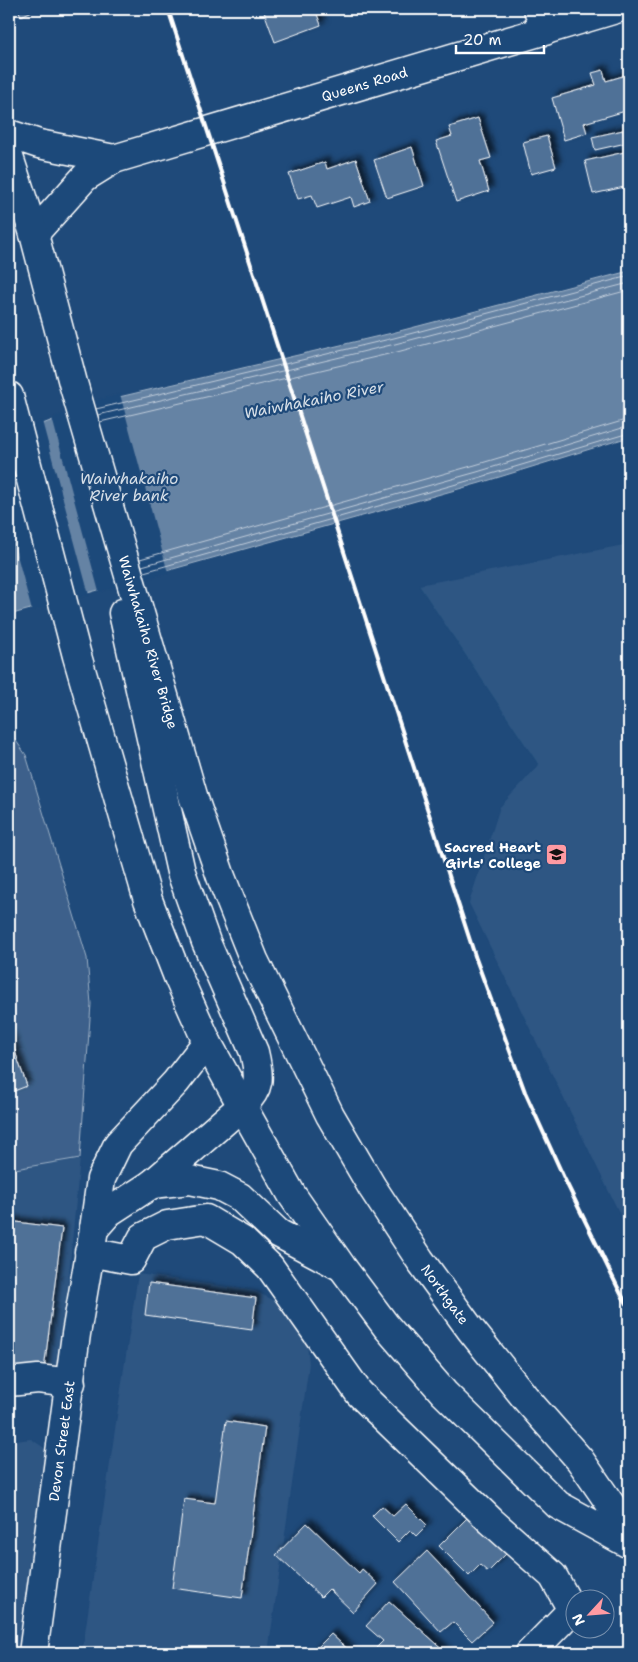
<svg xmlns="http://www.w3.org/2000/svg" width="638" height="1662" font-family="'Shantell Sans',sans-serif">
<defs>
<filter id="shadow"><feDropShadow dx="4.5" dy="-4.5" stdDeviation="2.5" flood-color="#0009"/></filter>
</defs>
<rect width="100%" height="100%" fill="#1f4a7a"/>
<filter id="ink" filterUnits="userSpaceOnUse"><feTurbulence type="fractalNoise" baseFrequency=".02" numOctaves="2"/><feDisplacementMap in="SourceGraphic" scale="10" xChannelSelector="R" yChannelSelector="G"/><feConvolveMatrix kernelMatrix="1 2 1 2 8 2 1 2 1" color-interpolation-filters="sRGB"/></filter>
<g filter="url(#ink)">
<!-- built -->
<g fill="#2e5683">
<path d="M629,544V1233L469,903L500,807L539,765L419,585Z"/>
<path d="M80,1158L60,1368L9,1385V1170Z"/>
<path d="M138,1274L255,1291L287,1307L306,1334L309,1364L268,1653H82Z"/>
<path d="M31,1439L53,1454L21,1653H9V1442Z"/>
</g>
<!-- green -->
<path fill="#3c618b" stroke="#9eb0c5" d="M9,731L26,755L87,958L91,1004L80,1158L9,1170Z"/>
<!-- water -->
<path fill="#6583a4" stroke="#a3b5c8" d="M629,271V437L480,483L9,615V437L102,401L392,333Z"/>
<!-- pier -->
<g fill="#1f4a7a">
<path d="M120,394L168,573L99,592L52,418L101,399Z"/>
<path d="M42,421L89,595L32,611L9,525V434Z"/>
</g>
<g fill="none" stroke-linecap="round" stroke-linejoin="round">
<!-- shore -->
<g stroke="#c1cddb" stroke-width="1">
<path d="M96,409L394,338L629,276"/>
<path d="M98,415L395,344L629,283"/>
<path d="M100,422L397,352L629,290"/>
<path d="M140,559L475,465L629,419"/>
<path d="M142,566L477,472L629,426"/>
<path d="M144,572L478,478L629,433"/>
</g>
</g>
<!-- building -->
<g fill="#507197" stroke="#fff" filter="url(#shadow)">
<path d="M18,9H37L21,16Z"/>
<path d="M263,9H315L321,25L275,42Z"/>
<path d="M603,70L606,81L626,75L629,86V110L584,123L587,133L564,140L552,98L596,85L592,73Z"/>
<path d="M478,118L491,158L480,161L489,191L456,202L436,141L452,136L449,127Z"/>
<path d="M623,130L626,143L595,150L592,137Z"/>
<path d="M547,136L556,167L531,174L523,142Z"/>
<path d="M412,147L424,186L387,198L374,160Z"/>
<path d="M629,151V186L593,194L585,161Z"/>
<path d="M356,159L370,201L354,207L351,197L317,208L312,195L298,199L289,174L325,162L327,169Z"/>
<path d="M9,1034L27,1086L9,1093Z"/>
<path d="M9,1221L62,1228L44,1370L9,1375Z"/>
<path d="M149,1283L256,1298L252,1330L145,1315Z"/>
<path d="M226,1421L265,1427L242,1598L172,1588L184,1499L215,1503Z"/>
<path d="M406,1504L427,1525L416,1536L410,1530L398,1542L372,1516L382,1506L393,1516Z"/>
<path d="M471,1514L509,1551L488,1572L480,1565L469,1576L439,1546Z"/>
<path d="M307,1523L359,1573L362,1569L378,1584L353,1612L329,1589L321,1597L276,1555Z"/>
<path d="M427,1551L493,1622L472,1641L453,1622L441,1632L395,1582Z"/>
<path d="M389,1601L447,1653H382L376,1648L383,1641L366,1626Z"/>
<path d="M331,1634L352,1653H312Z"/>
</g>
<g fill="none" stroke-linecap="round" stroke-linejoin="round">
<defs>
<g id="minor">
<path d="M538,9L545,31"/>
<path d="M9,134L39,144L114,159"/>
<path id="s1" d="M34,234L85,177L114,159L616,9"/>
<path d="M89,1252L131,1260L143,1237L167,1225L206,1219L243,1241L270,1267L359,1393L491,1521L553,1576L572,1610L530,1653"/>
<path d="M9,1382L38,1379L71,1383"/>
</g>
<g id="major">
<path id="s2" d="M33,1653L76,1334L94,1229"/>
</g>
<g id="highway">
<path id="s3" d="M9,157L34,234L73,383L194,799L221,877L254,960L330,1115L372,1187L420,1260L471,1330L527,1400L580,1460L629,1531"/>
<path d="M9,396L77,656L148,900L178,977L207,1042L242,1106L292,1195L342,1267L386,1326L444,1393L558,1505L629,1544"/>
<path d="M152,1184L190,1180L219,1186L240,1197L278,1233L338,1265"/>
<path d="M94,1229L109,1212L152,1184L242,1106C261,1088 260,1077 254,1052L206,942L181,872L123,613"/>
<path d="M94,1229L101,1179L118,1144L176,1082L207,1042"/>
</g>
</defs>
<!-- minor casing -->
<use href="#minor" stroke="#fff" stroke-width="31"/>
<!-- major casing -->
<use href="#major" stroke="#fff" stroke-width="31"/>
<!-- highway casing -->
<use href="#highway" stroke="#fff" stroke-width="31"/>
<!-- minor -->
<use href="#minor" stroke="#1f4a7a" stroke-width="28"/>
<!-- major -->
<use href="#major" stroke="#1f4a7a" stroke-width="28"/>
<!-- highway -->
<use href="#highway" stroke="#1f4a7a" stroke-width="28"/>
<!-- rail -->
<path stroke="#fff" stroke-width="4" d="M168,9L476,959L525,1092L565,1180L621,1294L629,1307"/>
</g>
</g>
<!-- icons -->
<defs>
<symbol id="school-square" viewBox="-11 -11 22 22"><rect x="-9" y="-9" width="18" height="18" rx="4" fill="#ff9aa2" stroke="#1f4a7a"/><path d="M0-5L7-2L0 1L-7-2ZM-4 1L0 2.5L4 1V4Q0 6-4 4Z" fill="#111"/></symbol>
</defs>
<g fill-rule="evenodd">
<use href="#school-square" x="544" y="842" width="25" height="25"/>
</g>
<g text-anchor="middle" stroke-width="4.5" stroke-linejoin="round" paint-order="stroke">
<!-- street labels -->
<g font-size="14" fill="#fff" stroke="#1f4a7a">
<text dy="5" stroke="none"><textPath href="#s1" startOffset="372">Queens Road</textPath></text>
<text dy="5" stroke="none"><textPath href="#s3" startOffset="505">Waiwhakaiho River Bridge</textPath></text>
<text dy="5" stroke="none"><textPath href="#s3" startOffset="1226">Northgate</textPath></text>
<text dy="5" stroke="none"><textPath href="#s2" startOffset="214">Devon Street East</textPath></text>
</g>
<!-- poi labels -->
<g font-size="14" font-weight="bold" fill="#fff" stroke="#1f4a7a" text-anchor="end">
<text x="541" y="852">Sacred Heart<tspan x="541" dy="16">Girls' College</tspan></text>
</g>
<!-- water labels -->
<g font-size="15" font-style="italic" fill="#d8e0e8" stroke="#1f4a7a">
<text transform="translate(314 400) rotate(-11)" y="5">Waiwhakaiho River</text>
<text x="129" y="484">Waiwhakaiho<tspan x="129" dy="17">River bank</tspan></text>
</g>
</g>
<!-- margin -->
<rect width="638" height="1662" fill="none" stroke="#1f4a7a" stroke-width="30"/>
<rect x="15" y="15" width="608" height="1632" fill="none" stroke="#fff" stroke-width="2" filter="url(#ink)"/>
<!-- north arrow -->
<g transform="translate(590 1614) rotate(244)"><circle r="24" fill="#1f4a7a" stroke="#7992af"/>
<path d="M0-4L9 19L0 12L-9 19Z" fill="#ff9aa2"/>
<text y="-8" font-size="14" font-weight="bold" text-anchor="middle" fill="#ffffff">N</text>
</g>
<!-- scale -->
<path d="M456 45v8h88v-8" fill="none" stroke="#ffffff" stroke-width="2.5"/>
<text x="463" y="45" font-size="15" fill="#ffffff" stroke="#1f4a7a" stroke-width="4" paint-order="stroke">20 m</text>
</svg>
